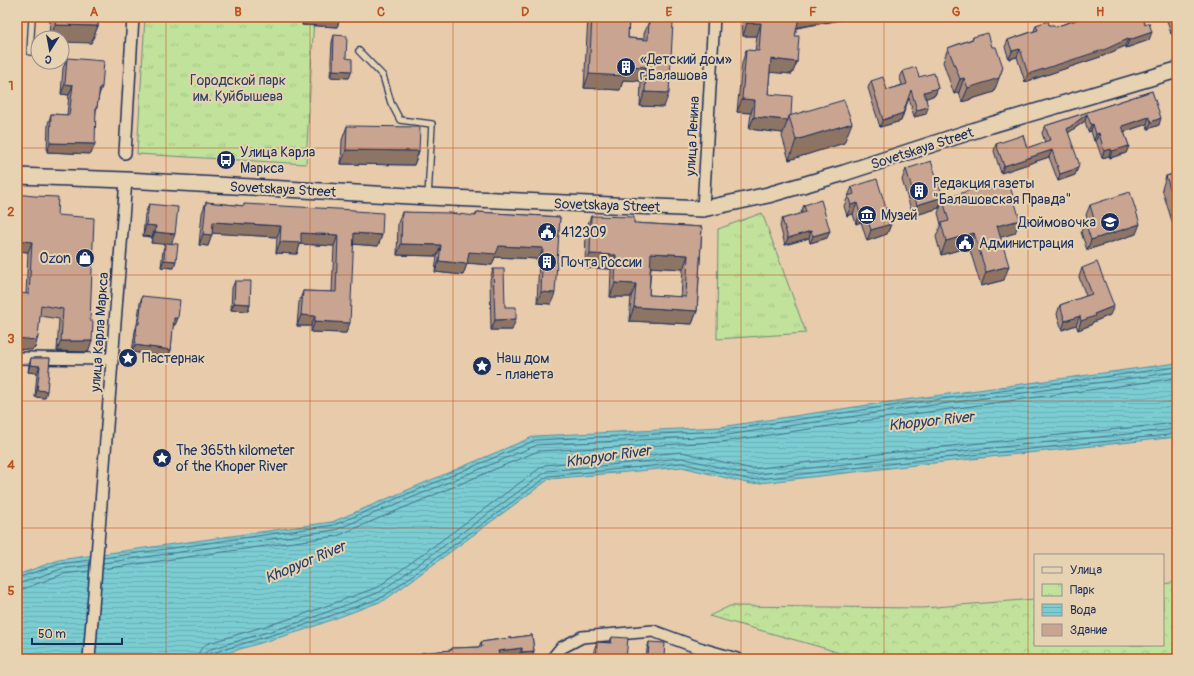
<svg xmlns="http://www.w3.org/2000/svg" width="1194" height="676" font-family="Pangolin,sans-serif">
<defs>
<pattern id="forest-crowns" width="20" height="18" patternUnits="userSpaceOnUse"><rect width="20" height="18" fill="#c1e29b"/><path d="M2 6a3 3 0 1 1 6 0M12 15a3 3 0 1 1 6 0" fill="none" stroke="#a5c288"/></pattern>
<pattern id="park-tufts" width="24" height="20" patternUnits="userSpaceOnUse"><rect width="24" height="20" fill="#c1e29b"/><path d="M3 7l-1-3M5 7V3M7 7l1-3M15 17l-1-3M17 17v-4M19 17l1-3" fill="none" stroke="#a5c288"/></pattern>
<pattern id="water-rules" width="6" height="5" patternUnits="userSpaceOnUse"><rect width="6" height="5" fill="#7ccdd2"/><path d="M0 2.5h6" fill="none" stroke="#6bb0b7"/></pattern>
</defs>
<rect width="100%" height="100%" fill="#e8cbaa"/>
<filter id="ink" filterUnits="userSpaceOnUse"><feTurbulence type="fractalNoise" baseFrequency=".025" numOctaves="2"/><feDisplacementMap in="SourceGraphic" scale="8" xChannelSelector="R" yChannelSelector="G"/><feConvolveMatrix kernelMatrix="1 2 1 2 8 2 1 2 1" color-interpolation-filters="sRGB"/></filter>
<g filter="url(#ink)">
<!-- forest -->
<path fill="url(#forest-crowns)" stroke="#6e887c" d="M1177,582V659H858L824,648L709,616L730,606L923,608L1035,599V645H1163V584Z"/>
<!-- park -->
<g fill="url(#park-tufts)" stroke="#6e887c">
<path d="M145,17H314L306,164L137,154Z"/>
<path d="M762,213L806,333L717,339L718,229Z"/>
</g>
<!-- water -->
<path fill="url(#water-rules)" stroke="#558ea4" d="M1177,363V437L915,465L751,484L682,467L549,479L385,600L304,630L207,659H17V575L59,560L332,522L535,436L720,427L882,403Z"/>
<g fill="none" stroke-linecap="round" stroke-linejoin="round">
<!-- shore -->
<g stroke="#426e8c" stroke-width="1">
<path d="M103,558L334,525L536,440L720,431L883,407L1177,367"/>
<path d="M103,563L335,530L537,445L720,436L883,412L1177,372"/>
<path d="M102,569L337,536L538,451L721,442L884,418L1177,378"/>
<path d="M17,578L60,564L90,560"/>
<path d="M17,583H21L61,569L90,565"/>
<path d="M17,589H23L63,574L89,571"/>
<path d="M198,659C198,651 202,646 209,643L299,616L378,587L540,468L545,465L682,452L752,469L913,450L1177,423"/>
<path d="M204,659L205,653L211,649L301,622L380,592L547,471L682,458L751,475L914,456L1177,429"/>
<path d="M209,659L210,655L212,653L302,626L383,597L548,476L682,463L751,480L914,461L1177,434"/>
</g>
<defs>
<g id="lane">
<path d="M359,51L383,76L391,103L400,120L432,124L428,197"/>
<path d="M30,52L32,17"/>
</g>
<g id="street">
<path d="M125,153L133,17"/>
<path d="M703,209L714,17"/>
<path d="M17,358L112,359"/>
<path d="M89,659L126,180"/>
<path d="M552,659L561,648L582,637L653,631L702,649L737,659"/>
<path d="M701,659L702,649"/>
</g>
<path id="secondary" d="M17,176L126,180L428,197L703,209L768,195L844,173L991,125L1177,70"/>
</defs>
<!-- lane casing -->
<use href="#lane" stroke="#1b2f5e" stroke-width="8"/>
<!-- street casing -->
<use href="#street" stroke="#1b2f5e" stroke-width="14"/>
<!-- secondary casing -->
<use href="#secondary" stroke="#1b2f5e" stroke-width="18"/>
<!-- lane -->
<use href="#lane" stroke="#e7d2b1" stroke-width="5.5"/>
<!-- street -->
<use href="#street" stroke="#e7d2b1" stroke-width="11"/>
<!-- secondary -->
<use href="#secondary" stroke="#e7d2b1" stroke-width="15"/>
</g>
<!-- wall -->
<g fill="#ad8e7d" stroke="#1b2f5e" fill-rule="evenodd">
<path d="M50,17H98V26L91,43L62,38H49Z"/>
<path d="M303,17H341L337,27L302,25Z"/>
<path d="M588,17H629L628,38L644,39V34L649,21L664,107L640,106L641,81L623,80L620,90L584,88Z"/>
<path d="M742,17H857L797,28L795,36L797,62L792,74L770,72L768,94L791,116L844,143L789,160L782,136L783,133L749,129L751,113L737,112L742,63L746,50L755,51L757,36H743Z"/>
<path d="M1084,17H1143L1149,40L1126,48L1125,46L1103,56L1025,82L1017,57L1009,59L1005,47L1008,40L1034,31L1036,25H1049L1055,27Z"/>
<path d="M1166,17H1177V32L1171,34Z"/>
<path d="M334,35L346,58L349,78L330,77L332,42Z"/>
<path d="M973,37L994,92L962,102L959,92L954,94L943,62L948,48L972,39Z"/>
<path d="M67,58L102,87L99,95L97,107L96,111L91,154L47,152L48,124L51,114L67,115L69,95L61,94L63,68Z"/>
<path d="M903,71L919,77L938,88L935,95L926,98V114L914,117L909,98L901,121L880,127L868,88L871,81L887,90L902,85L900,78Z"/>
<path d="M1152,91L1159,125L1148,129L1147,124L1124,132L1129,146L1126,153L1110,158L1109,156L1102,158L1096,141H1094L1091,131L1088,132L1085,121L1068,133L1075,175L1058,181L1049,157L1001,173L994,151L996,144L1027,148L1045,142L1042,133L1045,126Z"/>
<path d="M347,126L419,151L414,165L341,164L342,140Z"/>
<path d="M906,169L943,197L939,208L913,216L902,180Z"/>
<path d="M1177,173V233L1176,234L1162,189L1166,176Z"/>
<path d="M852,187L891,224L887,234L867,241L861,222L856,224L853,214L847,216L844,206Z"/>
<path d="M943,200L1015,233L1000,237L1004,280L981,286L969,247L941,255L936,237L941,224L938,213Z"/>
<path d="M206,202L244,206L355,211L382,235L378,246L353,244L346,333L311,332V326H297L299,302L303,291L332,292L334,246L300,244L297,254L276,253L277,237L212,233L208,246L199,245L202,213Z"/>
<path d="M149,204L172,243L174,268L161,267L163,250L165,244L151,243L152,237L143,236L145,214Z"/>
<path d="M804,205L827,238L810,243L809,238L785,245L780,226L782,219L802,214L801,212Z"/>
<path d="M1090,205L1136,234L1087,250L1081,232L1085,222L1088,221L1086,215Z"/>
<path d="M402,212L475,216L477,212L560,217L551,304L537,303L539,259L495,257L492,265L467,263L463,275L435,272L437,256L397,255L398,223Z"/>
<path d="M57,215L88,352L57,351L59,319L40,316L35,348L31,350L26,294L28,252L17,251Z"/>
<path d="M591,216L634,223L702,227L697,311L692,324L629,321L631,297H610L611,269L585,268L586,229ZM651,267L683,269L681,297L649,295Z"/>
<path d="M1082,268L1110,315L1093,322L1091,325L1078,330L1076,325L1062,330L1057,314L1060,305L1086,296L1079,277Z"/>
<path d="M493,269L505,307L512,330H491L490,280Z"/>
<path d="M235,281L250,304L248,311L231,310L232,288Z"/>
<path d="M142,296L178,318L175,325H173L171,350L168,357L132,352L135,331L137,325L140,303Z"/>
<path d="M31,358H50L45,398L35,397L37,373L28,372L29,365Z"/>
<path d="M532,635L534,651L531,658L520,659L519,655L499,657L500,659H419L421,653L451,650L452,648L479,647L481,642Z"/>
<path d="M612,637L626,659H594V650L597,642L609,643Z"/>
<path d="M649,642L664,656L663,659H646L647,649Z"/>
</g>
<!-- shaded-wall -->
<g fill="#8d7466" stroke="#1b2f5e">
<path d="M305,17H341L337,27L302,25Z"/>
<path d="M798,17H857L794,28Z"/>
<path d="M747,23H761L757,36H743Z"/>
<path d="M1175,23H1177V32L1171,34Z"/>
<path d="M55,25L98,26L91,43L62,42V38H50Z"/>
<path d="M1152,32L1149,40L1126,48L1129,40Z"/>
<path d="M1128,39L1125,46L1103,56L1025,82L1028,74Z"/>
<path d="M1020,49L1017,57L1009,59L1012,51Z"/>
<path d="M771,59L797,62L792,74L766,72Z"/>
<path d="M625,66L646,67L641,81L623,80L620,90L584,88L589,74Z"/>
<path d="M1003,67L994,92L962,102L968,88Z"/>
<path d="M333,70L352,71L349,78L330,77Z"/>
<path d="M964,78L959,92L954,94L960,79Z"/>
<path d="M65,84L73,85L69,95L61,94Z"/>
<path d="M938,88L935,95L922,100L924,92Z"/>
<path d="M645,92L669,93L664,107L640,106Z"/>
<path d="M742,99L755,100L751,113L737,112Z"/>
<path d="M928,107L926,114L914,117L917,110Z"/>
<path d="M903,113L901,121L880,127L883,120Z"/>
<path d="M1087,114L1085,121L1064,136L1067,129Z"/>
<path d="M754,117L788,120L783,133L749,129Z"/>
<path d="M1149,117L1147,124L1120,133L1122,126Z"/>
<path d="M1161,118L1159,125L1148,129L1151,122Z"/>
<path d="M852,123L844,143L789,160L796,140Z"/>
<path d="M1093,124L1091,131L1088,132L1091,125Z"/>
<path d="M1099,133L1096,141H1094L1096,134Z"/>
<path d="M50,143L95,144L91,154L47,152Z"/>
<path d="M1129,146L1126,153L1110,158L1112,151Z"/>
<path d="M1111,149L1109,156L1102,158L1104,151Z"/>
<path d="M346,150L419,151L414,165L341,164Z"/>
<path d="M1052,150L1049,157L1001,173L1004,166Z"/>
<path d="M1078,168L1075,175L1058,181L1060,174Z"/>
<path d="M943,197L939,208L913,216L917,205Z"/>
<path d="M857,203L853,214L847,216L851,205Z"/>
<path d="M865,211L861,222L856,224L860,213Z"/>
<path d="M1020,220L1015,233L992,240L997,226Z"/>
<path d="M213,222L281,226L277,237L209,233Z"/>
<path d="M891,224L887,234L867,241L871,230Z"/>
<path d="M1140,224L1136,234L1087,250L1091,240Z"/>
<path d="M146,225L156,226L152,237L143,236Z"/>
<path d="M811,231L809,238L785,245L788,238Z"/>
<path d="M830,231L827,238L810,243L813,236Z"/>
<path d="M155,232L175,234L171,245L151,243Z"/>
<path d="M301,233L338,235L334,246L300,244L297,254L276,253L280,242Z"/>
<path d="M354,233L382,235L378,246L350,244Z"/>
<path d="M974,233L969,247L941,255L946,241Z"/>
<path d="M203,234L212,235L208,246L199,245Z"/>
<path d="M17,240L32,242L28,252L17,251Z"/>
<path d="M401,244L441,245L437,256L397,255Z"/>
<path d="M499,246L543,248L539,259L495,257L492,265L465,263L469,252Z"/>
<path d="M651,253L688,255L683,269L646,267Z"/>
<path d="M590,254L616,255L611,269L585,268Z"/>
<path d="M164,260L176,261L174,268L161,267Z"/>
<path d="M439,261L467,264L463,275L435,272Z"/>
<path d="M1009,266L1004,280L981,286L986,272Z"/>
<path d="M615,283L636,284L631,297H610Z"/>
<path d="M541,292L555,293L551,304L537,303Z"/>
<path d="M234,303L250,304L248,311L231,310Z"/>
<path d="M1114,306L1110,315L1093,322L1091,325L1078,330L1081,321L1094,314Z"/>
<path d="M634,307L697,311L692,324L629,321Z"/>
<path d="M301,315L315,316L311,326H297Z"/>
<path d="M1080,316L1076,325L1062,330L1065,321Z"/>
<path d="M174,318H178L175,325H171Z"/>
<path d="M516,319L512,330H491L495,320Z"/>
<path d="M315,321L350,323L346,333L311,332Z"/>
<path d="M38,337L35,348L31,350L17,349V338Z"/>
<path d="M61,341H92L88,352L57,351Z"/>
<path d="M135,345L171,350L168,357L132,352Z"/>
<path d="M30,365L40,366L37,373L28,372Z"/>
<path d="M37,390L47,391L45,398L35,397Z"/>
<path d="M522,648L519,655L496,658L498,651Z"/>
<path d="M534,651L531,658L520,659L522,652Z"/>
</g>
<!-- building -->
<g fill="#c9a591" stroke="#1b2f5e" fill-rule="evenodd">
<path d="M56,17H98V26L55,25Z"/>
<path d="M592,17H629L628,38L648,40L649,21L673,22L669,93L645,92L646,67L625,66V76L589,74Z"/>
<path d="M747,17H799L795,36H799L797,62L771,59L768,94L792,96L791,116H789L788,120L754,117L755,100L742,99L746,50L759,51L761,23H747Z"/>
<path d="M1085,17H1143L1145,25L1149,23L1152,32L1129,40L1128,39L1106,49L1028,74L1020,49L1012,51L1008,40L1038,30L1036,25L1048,21L1049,25H1054L1055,27Z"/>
<path d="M1173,17H1177V23H1175Z"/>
<path d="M988,33L992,47H996L1003,67L999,78L968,88L964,78L960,79L948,48L973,39V37Z"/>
<path d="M334,35L347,36L346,58L352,59V71L333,70Z"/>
<path d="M67,58L104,61L102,87H100L97,107H96L95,144L50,143L51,114L69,115L73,85L65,84Z"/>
<path d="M916,67L919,77L934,73L938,88L924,92L928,107L917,110L911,90L903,113L883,120L871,81L883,77L887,90L907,84L903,71Z"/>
<path d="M1152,91L1161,118L1151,122L1149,117L1122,126L1129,146L1112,151L1111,149L1104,151L1099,133L1096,134L1093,124L1091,125L1087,114L1067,129L1079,163L1078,168L1060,174L1052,150L1004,166L996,144L1023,135L1027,148L1050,140L1045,126Z"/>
<path d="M844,100L852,123L796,140L789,116Z"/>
<path d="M347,126L420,127L419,151L346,150Z"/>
<path d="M931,161L943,197L917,205L906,169Z"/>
<path d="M1177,173V210L1166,176Z"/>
<path d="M877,179L891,224L871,230L865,211L860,213L857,203L851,205L848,196L854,194L852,187Z"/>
<path d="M1009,183L1020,220L997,226L1009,266L986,272L974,233L946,241L941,223L949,221L943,200L986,184L988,190Z"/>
<path d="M1130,192L1140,224L1091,240L1085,222L1094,219L1090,205Z"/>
<path d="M17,194L34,196L58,197L57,215L94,218L90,321H93L92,341H61L63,309L41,305L38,337L35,340L17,338V293L29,294L32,242L17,240Z"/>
<path d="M821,200L830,231L813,236L811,231L788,238L782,219L806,212L804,205Z"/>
<path d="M206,202L244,206V204L355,210V211L383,213L382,235L354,233L350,323L315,321V316L301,315L303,291L336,292L338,235L301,233V243L280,242L281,226L213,222L212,235L203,234Z"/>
<path d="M149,204L178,207L175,234L155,232L156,226L146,225Z"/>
<path d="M402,212L450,213L476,216L477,212L560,217L555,293L541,292L543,248L499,246L496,254L469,252L467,264L439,261L441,245L401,244Z"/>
<path d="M591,216L634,217V223L702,227L697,311L634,307L636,284L615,283L616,255L590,254ZM651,253L688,255L686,297L649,295Z"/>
<path d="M165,243L178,244L176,261L164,260Z"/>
<path d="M1097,262L1114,306L1094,314L1095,316L1081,321L1080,316L1065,321L1060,305L1092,294L1082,268Z"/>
<path d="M493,269H504L505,307H516V319L495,320Z"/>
<path d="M235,281H251L250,304L234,303Z"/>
<path d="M142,296L180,300L178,318H174L171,350L135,345L137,324H139Z"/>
<path d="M31,358H50L47,391L37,390L40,366L30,365Z"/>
<path d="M532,635L534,651L522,652V648L498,651L500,659H421V653L452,650V648L482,647L481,642Z"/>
<path d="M612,637L628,638L626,659H596L597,642L611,643Z"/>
<path d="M649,642L665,643L664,656L662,659H648Z"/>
<path d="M567,657L582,659H567Z"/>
</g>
</g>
<!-- grid -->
<path fill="none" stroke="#bf511c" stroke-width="1" stroke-opacity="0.55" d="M166,17V659M310,17V659M453,17V659M597,17V659M741,17V659M884,17V659M1028,17V659M17,148H1177M17,275H1177M17,401H1177M17,528H1177"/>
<!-- icons -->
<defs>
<symbol id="building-disc" viewBox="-11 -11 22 22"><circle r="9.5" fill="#1b2f5e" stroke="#e7d2b1"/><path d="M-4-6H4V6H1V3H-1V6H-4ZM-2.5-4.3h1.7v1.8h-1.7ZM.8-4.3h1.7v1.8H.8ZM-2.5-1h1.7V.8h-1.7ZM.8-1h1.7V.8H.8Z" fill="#fff"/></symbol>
<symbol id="bus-disc" viewBox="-11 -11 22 22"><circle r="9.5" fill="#1b2f5e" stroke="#e7d2b1"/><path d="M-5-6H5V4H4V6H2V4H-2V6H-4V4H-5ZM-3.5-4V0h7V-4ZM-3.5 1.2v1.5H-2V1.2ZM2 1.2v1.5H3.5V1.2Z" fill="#fff"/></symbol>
<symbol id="museum-disc" viewBox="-11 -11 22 22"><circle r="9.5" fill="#1b2f5e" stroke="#e7d2b1"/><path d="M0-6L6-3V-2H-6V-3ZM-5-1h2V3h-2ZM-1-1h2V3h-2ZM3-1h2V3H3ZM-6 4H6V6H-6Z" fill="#fff"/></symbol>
<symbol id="school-disc" viewBox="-11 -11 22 22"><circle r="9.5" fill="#1b2f5e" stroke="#e7d2b1"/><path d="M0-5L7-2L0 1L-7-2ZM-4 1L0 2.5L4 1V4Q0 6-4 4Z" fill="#fff"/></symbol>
<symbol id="civic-disc" viewBox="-11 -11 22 22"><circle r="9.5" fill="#1b2f5e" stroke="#e7d2b1"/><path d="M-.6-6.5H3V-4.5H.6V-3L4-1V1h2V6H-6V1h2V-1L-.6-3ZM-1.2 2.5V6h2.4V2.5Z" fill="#fff"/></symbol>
<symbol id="shop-disc" viewBox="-11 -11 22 22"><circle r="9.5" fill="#1b2f5e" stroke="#e7d2b1"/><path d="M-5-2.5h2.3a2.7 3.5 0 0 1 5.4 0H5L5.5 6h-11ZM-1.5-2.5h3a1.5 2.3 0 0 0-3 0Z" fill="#fff"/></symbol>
<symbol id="sight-disc" viewBox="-11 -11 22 22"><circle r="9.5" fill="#1b2f5e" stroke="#e7d2b1"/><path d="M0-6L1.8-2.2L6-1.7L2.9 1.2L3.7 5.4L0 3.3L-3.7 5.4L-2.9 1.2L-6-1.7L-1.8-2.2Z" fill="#fff"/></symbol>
</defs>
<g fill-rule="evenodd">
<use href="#building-disc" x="615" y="56" width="22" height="22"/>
<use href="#bus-disc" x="215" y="149" width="22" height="22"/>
<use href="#building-disc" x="908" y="180" width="22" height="22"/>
<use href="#museum-disc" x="856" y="204" width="22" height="22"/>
<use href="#school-disc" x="1099" y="211" width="22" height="22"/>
<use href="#civic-disc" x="536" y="221" width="22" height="22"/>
<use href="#civic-disc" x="954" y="232" width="22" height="22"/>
<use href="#shop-disc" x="74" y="247" width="22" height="22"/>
<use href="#building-disc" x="536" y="251" width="22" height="22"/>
<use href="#sight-disc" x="117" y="347" width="22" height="22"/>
<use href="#sight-disc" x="471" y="355" width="22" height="22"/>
<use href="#sight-disc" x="151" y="447" width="22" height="22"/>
</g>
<g text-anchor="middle" stroke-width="4" stroke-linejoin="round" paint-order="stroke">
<!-- poi labels -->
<g font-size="14" fill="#1b2f5e" stroke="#e7d2b1" text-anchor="start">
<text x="640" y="64">«Детский дом»<tspan x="640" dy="16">г.Балашова</tspan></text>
<text x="240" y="157">Улица Карла<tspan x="240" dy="16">Маркса</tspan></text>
<text x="933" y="188">Редакция газеты<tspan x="933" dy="16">"Балашовская Правда"</tspan></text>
<text x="881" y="220">Музей</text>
<text x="1096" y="227" text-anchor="end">Дюймовочка</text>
<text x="561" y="237">412309</text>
<text x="979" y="248">Администрация</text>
<text x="71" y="263" text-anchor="end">Ozon</text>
<text x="561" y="267">Почта России</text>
<text x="142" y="363">Пастернак</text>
<text x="496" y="363">Наш дом<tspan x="496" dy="16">- планета</tspan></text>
<text x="176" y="455">The 365th kilometer<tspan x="176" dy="16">of the Khoper River</tspan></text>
</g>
<!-- park labels -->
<g font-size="14" fill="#2c4164" stroke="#e7d2b1">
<text x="238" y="85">Городской парк<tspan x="238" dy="16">им. Куйбышева</tspan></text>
</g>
<!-- street labels -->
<g font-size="14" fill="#1b2f5e" stroke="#e7d2b1">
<text transform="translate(692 136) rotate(-87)" y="5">улица Ленина</text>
<text transform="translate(922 148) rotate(-18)" y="5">Sovetskaya Street</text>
<text transform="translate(283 189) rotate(3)" y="5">Sovetskaya Street</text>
<text transform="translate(607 205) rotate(2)" y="5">Sovetskaya Street</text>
<text transform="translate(99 332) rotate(-86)" y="5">улица Карла Маркса</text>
</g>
<!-- water labels -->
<g font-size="15" font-style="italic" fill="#253f6a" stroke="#e7d2b1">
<text transform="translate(931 421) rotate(-6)" y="5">Khopyor River</text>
<text transform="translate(608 456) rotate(-8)" y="5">Khopyor River</text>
<text transform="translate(305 562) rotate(-23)" y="5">Khopyor River</text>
</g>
</g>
<!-- margin -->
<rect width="1194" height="676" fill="none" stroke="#e7d2b1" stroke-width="44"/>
<!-- legend -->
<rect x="1034" y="554" width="130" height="92" fill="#e7d2b1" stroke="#959190"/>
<rect x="1042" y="567" width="20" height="6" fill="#e7d2b1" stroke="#959190"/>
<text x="1070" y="574" font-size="12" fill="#1b2f5e">Улица</text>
<rect x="1042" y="584" width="20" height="12" fill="url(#park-tufts)" stroke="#959190"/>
<text x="1070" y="594" font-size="12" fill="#1b2f5e">Парк</text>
<rect x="1042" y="604" width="20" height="12" fill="url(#water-rules)" stroke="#959190"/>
<text x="1070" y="614" font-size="12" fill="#1b2f5e">Вода</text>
<rect x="1042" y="624" width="20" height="12" fill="#c9a591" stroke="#959190"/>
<text x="1070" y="634" font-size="12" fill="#1b2f5e">Здание</text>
<!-- north arrow -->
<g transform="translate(50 50) rotate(191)"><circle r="19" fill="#e7d2b1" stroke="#959190"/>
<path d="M0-3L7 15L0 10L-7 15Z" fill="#1b2f5e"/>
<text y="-6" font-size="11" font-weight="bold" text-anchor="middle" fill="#1b2f5e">С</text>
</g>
<!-- scale -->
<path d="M32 638v6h90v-6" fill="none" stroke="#1b2f5e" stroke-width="2"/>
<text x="38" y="638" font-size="12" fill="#1b2f5e" stroke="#e7d2b1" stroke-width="3" paint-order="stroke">50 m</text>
<rect x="22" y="22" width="1150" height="632" fill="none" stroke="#bf511c" stroke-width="1.5"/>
<g font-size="13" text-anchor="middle" font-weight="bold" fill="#bf511c">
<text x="94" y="16">A</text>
<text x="238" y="16">B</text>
<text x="381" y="16">C</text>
<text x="525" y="16">D</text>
<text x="669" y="16">E</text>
<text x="813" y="16">F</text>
<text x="956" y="16">G</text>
<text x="1100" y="16">H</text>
<text x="11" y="90">1</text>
<text x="11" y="216">2</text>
<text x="11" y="343">3</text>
<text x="11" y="469">4</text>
<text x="11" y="595">5</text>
</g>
</svg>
